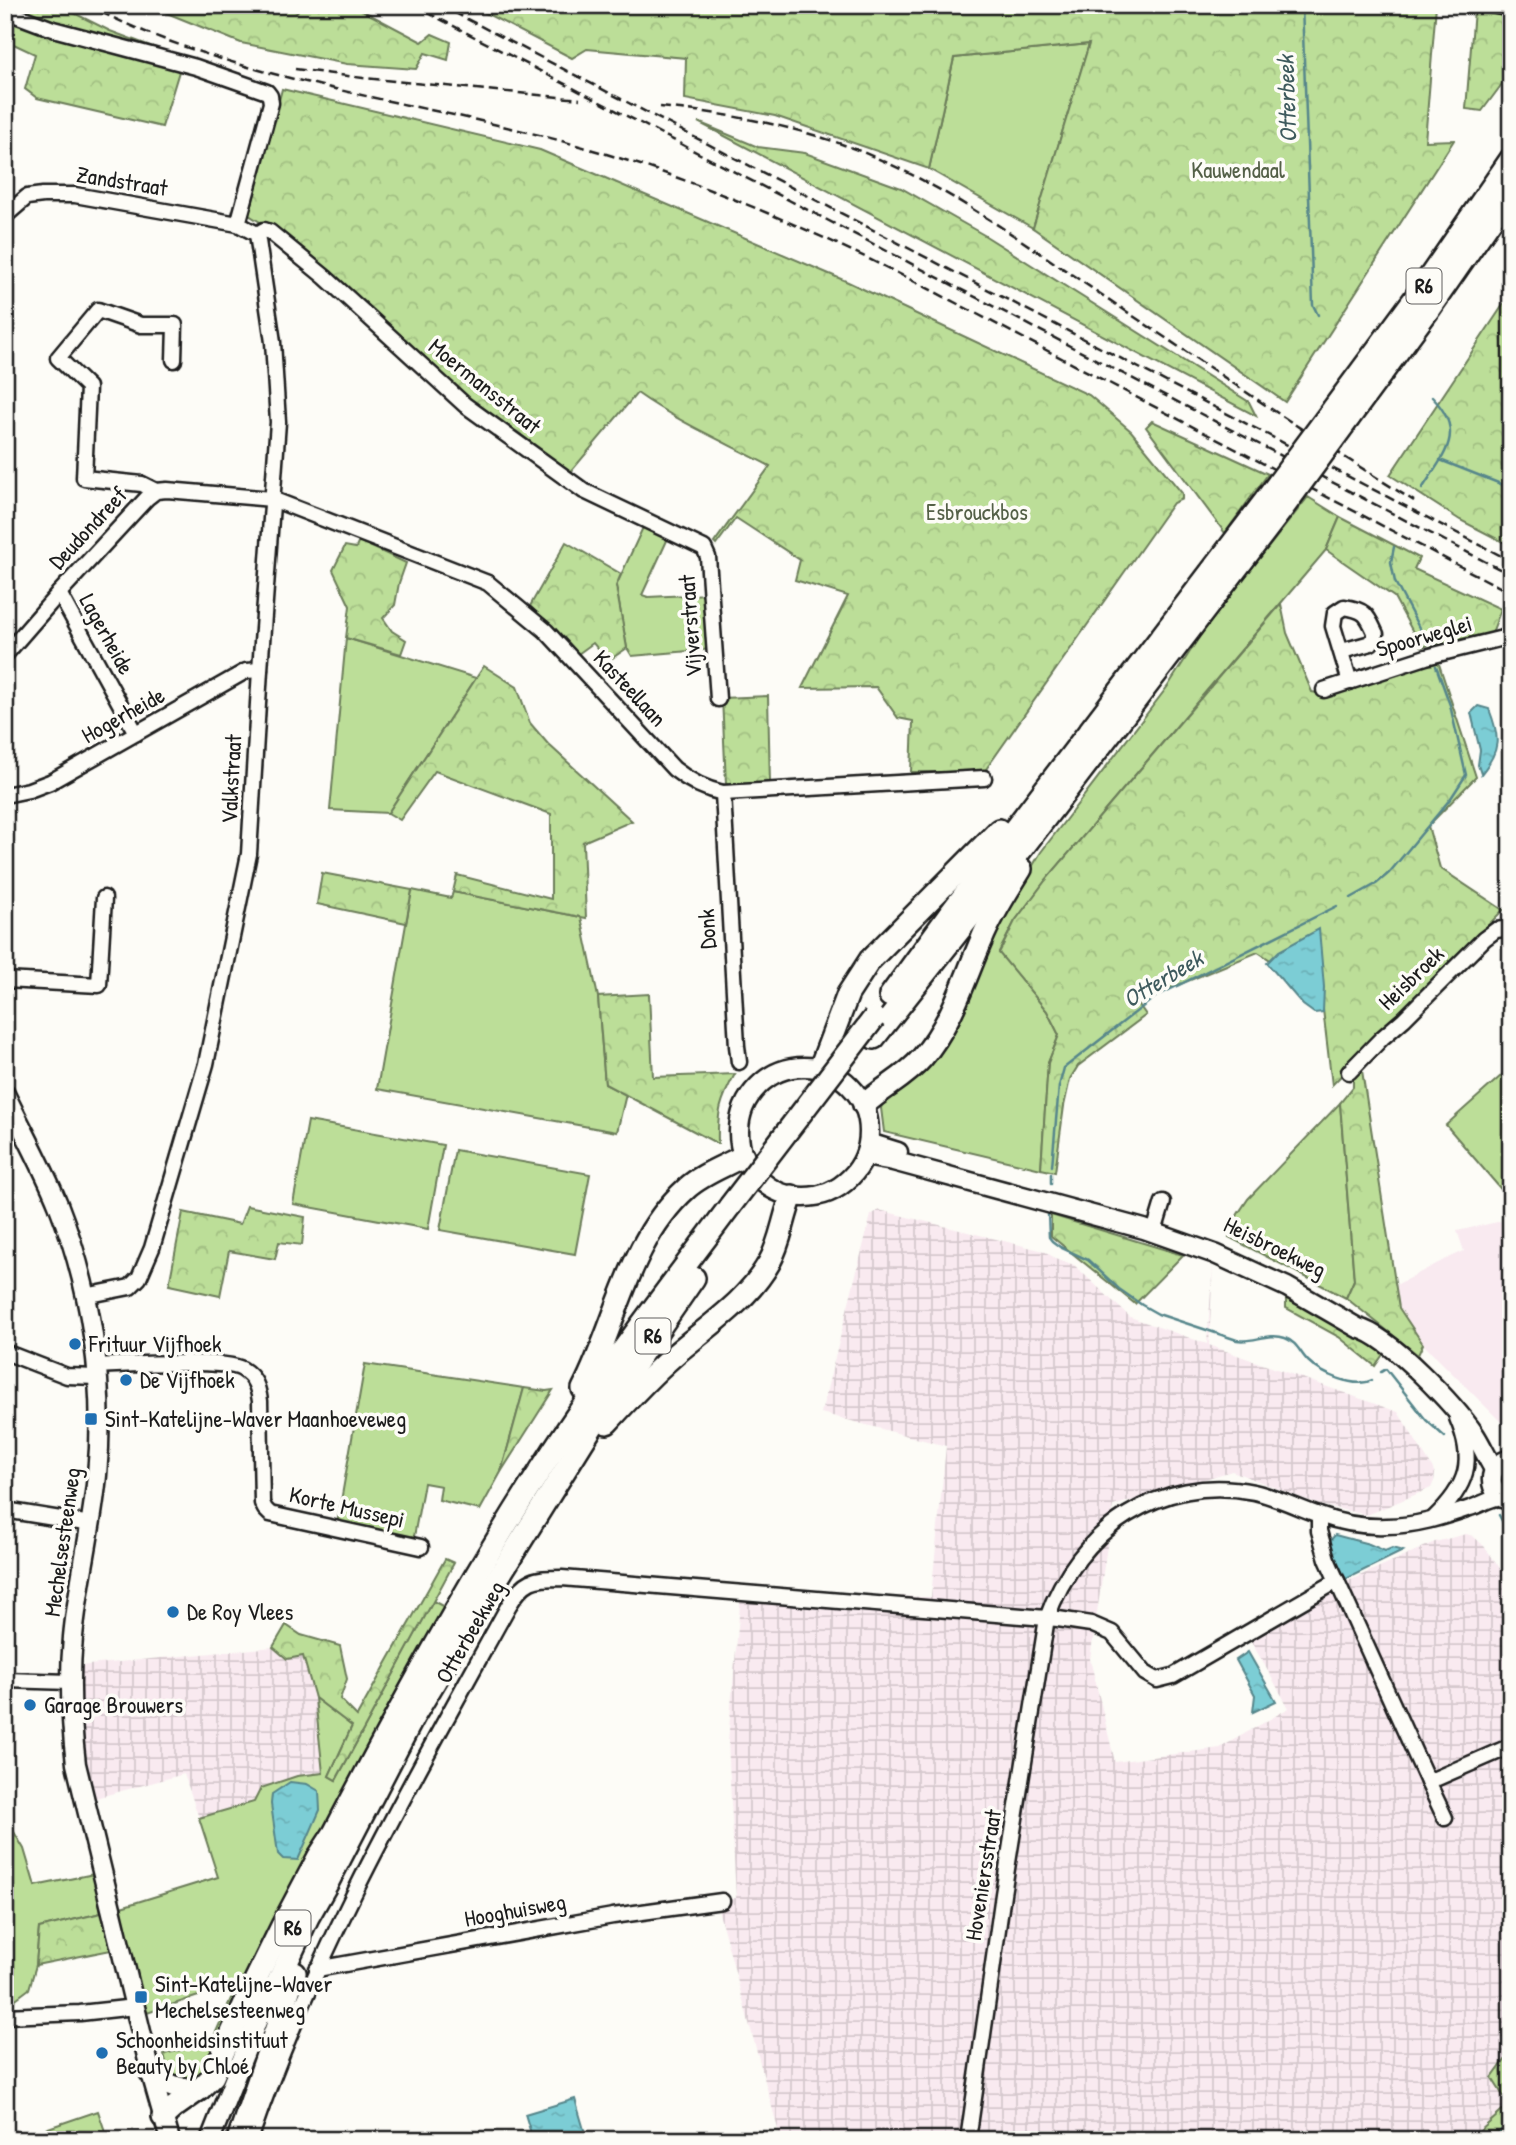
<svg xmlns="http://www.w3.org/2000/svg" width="1516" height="2145" font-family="'Patrick Hand',sans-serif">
<defs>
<pattern id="industrial-grid" width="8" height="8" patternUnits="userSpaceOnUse" patternTransform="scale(1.75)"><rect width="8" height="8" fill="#f9eaf0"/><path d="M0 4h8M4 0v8" fill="none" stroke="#d5c8cd"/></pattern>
<pattern id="forest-crowns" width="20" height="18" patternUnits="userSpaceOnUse" patternTransform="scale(1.75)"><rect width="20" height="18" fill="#bcde98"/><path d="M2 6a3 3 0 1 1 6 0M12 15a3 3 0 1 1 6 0" fill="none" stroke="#a1be82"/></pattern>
<pattern id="water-ripples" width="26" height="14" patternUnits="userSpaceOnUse" patternTransform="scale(1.75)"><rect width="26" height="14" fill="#7ccdd5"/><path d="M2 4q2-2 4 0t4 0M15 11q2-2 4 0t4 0" fill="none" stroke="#6bafb6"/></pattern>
</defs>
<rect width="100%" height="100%" fill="#fdfcf7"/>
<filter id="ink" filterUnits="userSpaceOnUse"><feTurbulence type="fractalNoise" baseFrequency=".0143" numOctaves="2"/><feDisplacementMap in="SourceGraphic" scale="14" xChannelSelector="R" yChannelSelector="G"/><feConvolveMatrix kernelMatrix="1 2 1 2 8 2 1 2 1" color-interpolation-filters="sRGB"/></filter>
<g filter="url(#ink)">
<!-- built -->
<path fill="#f9eaf0" d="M1511,1219V1432L1423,1344L1399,1308L1396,1285L1442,1261L1464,1251L1457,1231Z"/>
<!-- industrial -->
<g fill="url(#industrial-grid)">
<path d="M879,1210L1044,1251L1055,1258L1074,1265L1130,1317L1207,1344L1213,1264L1209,1345L1398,1412L1432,1467L1435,1474L1434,1481L1431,1488L1367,1515L1320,1505L1232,1471L1113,1506L1090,1659L1115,1762L1220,1748L1289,1708L1249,1638L1346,1582L1435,1542L1466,1534L1473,1536L1484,1546L1511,1583V2140H781L716,1902L736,1898L728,1741L741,1593L931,1597L946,1446L821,1413L871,1215Z"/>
<path d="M273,1647L287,1659L303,1656L315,1698L323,1774L297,1776L261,1788L255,1802L199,1818L184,1774L92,1799L85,1765L78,1666Z"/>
</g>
<!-- green -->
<g fill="#bcde98" stroke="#6c7d5a" stroke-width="2">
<path d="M1089,44L1033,228L929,169L954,58Z"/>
<path d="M1308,497L1340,517L1326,550L1045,881L1015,921L999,952L1047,1011L1059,1035L1048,1063L1041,1169L884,1132L881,1108L884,1100L1002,917L1041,852L1168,686L1207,625Z"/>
<path d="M645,523L670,534L642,595L648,597L709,594L712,649L632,656L627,648L616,586Z"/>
<path d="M346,638L476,678L388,813L330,810Z"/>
<path d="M412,890L451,898L453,892L581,917L598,997L605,1084L626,1094L617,1132L377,1089Z"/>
<path d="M1511,1067V1201L1446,1125Z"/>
<path d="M1340,1103L1354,1280L1346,1298L1229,1237L1238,1214L1248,1199Z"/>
<path d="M308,1121L443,1145L428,1229L293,1204Z"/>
<path d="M455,1150L590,1174L575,1254L440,1230Z"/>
<path d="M365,1364L524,1388L501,1472L480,1510L439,1500L441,1486L424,1483L413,1542L337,1524Z"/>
<path d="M433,1601L448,1609L200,2082L170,2079L164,2054L211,2043L238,1983L147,2013L118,1908L218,1877L199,1818L254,1802L261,1788L297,1776L323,1773L315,1698L352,1726L329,1776L336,1780Z"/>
<path d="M14,1832L24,1849L35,1886L94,1874L101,1913L39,1928L36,1965L29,1989L5,2007V1835Z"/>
<path d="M98,2111L108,2140H13Z"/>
</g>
<!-- forest -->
<g fill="url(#forest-crowns)" stroke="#6c7d5a" stroke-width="2">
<path d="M5,5H58L110,31L183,58L162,127L37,98L25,89L35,54L5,40Z"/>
<path d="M147,5H285L297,12L300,5H352L422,42L432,34L451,42L448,60L425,53L416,69L347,64L241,43Z"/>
<path d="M470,5H1436L1425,141L1454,140L1285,402L1033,228L1089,44L954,58L929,169L775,116L685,99L686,58L587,49L572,58Z"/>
<path d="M1474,10L1511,17V72L1482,111L1466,109Z"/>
<path d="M282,89L540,150L848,282L1089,395L1131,431L1182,493V499L1173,503L984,772H911L913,721L898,718L876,687L802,688L848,596L795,580L800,560L736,518L716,545L714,543L770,466C725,442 678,422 637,393L569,474L467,401L268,227L249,215Z"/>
<path d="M698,122L758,147L805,153L901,188L984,235L1249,402L1256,416Z"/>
<path d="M1511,293V546L1460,520L1390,475Z"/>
<path d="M1152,421L1268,474L1225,533L1146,427Z"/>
<path d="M1340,517L1419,558L1414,569L1501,609L1492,633L1421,647L1394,597L1326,550Z"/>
<path d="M359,541L406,563L399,583L395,605L383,618L392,631L406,640L401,654L346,638L350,606L333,570L345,546L356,548Z"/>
<path d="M566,542L621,574L616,586L627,648L608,661L593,643L578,654L530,606Z"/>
<path d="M1281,604L1287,633L1312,692L1328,695L1438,661L1476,777L1428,826L1440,868L1503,910L1332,1085L1315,942L1272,961L1258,952L1137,1002L1146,1015L1078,1066L1070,1079L1064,1106L1055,1172L1041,1169L1048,1063L1059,1035L1047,1011L999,953L1015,921L1045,881Z"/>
<path d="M484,666L517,687L530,723L548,744L632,821L583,842L586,918L453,892L457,875L551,899V814L435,771L400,820L388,813Z"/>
<path d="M768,696L770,784H726L722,698Z"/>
<path d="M322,873L412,890L406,923L317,904Z"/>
<path d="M649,994L653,1077L735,1074C720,1101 717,1113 718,1144L605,1084L598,997Z"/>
<path d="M1361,1064L1399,1308L1423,1344L1418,1355L1346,1298L1354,1280L1340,1103L1353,1087V1071Z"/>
<path d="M247,1206L305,1217L302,1245L279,1242L275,1259L229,1251L220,1296L169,1285L183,1212L240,1224Z"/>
<path d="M1051,1215L1183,1255L1135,1304L1051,1236Z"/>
<path d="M1286,1295L1350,1330L1384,1353L1375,1366L1339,1337L1286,1308Z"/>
<path d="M524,1388L546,1391L553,1390L501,1472Z"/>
<path d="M445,1559L454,1563L336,1780L329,1776L352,1726L315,1698L303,1656L287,1659L273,1647L286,1625L301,1635L340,1646L347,1679L340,1699L357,1716Z"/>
<path d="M101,1913L111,1950L36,1965L39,1928Z"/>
<path d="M1511,2052V2140H1470L1509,2105L1492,2078Z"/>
</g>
<!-- water -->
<g fill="url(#water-ripples)" stroke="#56868b" stroke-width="2">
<path d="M1478,706L1489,709C1500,737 1501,750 1481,774L1478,765L1480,750L1471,713Z"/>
<path d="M1319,929L1324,987L1323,1012L1314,1013L1303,1005L1267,963L1279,951Z"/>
<path d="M1335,1535L1369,1544L1385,1551L1392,1548L1403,1551L1346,1579L1330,1549L1329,1542Z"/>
<path d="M1248,1652L1276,1701L1253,1712L1255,1695L1236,1660Z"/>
<path d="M290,1782L307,1784L319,1791L320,1810L298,1860L283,1859L278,1854L271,1804L272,1794Z"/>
<path d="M575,2099L587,2140H533L525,2114Z"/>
</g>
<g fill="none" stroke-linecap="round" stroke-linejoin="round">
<!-- stream -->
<g stroke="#56868b" stroke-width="2.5">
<path d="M1302,5L1313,305L1318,315"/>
<path d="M1440,460L1511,488"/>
<path d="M1422,489C1444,454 1467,433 1432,397"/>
<path d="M1394,547L1391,562L1395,582L1427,643"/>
<path d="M1351,898L1376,884L1389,873L1451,798L1466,775L1450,705L1436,666"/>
<path d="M1052,1166L1059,1086L1064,1068L1155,997L1337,906"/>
<path d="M1051,1184V1174"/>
<path d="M1048,1212L1049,1237L1052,1241L1060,1247L1088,1260L1119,1289L1142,1305L1158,1314L1237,1340C1253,1343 1269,1332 1285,1338C1297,1342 1300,1353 1308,1361C1321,1374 1355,1389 1372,1380"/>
<path d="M1381,1372L1386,1369L1426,1420L1445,1437"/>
<path d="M1499,1515L1511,1538"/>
<path d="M1511,2061V2077"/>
<path d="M1492,2140L1511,2120"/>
</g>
<defs>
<g id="minor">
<path d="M1491,5L1511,9"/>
<path d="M5,11L53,29L196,67L267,92L270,96L271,103L238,224"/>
<path d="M5,216L27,197L43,195H75L238,224L257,234L273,342L278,422L260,670L249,854L206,1064L152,1248L139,1278L130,1287L85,1296"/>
<path d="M257,234L264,230L270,232L325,277L465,405L584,491L704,548L708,557L718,699"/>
<path d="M156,491L142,484L84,478L88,387L58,358L98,310L141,325H175L174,360"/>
<path d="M59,593L136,733"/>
<path d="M1342,651L1371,643L1376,634C1367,615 1366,610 1344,607L1335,613L1333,626L1350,682"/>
<path d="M5,655L59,593L147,498L156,491L167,490L272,499L488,583L546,631L674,769C689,781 704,789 723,793L984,778"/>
<path d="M1324,690L1426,657L1511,636"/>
<path d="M723,793L737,1046L739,1062"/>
<path d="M5,795L29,790L50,782L246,671L260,670"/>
<path d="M5,980L99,985L104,898"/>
<path d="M1349,1072L1382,1038L1404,1019L1484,939L1496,930L1511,928"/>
<path d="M1154,1232L1163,1202"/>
<path d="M5,1352L67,1376L97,1377"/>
<path d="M96,1366C122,1365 224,1358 242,1369C255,1377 258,1387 260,1401L262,1503L265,1509L270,1514L421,1547"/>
<path d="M5,1510L91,1524"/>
<path d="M1319,1515V1531L1327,1559L1428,1782L1511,1746"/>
<path d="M1434,1518C1467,1486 1476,1462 1457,1418"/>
<path d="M5,1680L70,1682"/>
<path d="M1428,1782L1445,1818"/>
<path d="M317,1969L613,1916L722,1901"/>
<path d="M5,2016L80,2013L135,2007"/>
<path d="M250,2140C314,1951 413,1779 509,1605C525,1579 533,1578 562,1578L1058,1619L1091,1624L1112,1633L1145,1673L1157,1680L1173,1676L1337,1581"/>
<path d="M968,2140L1003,1894L1047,1618C1078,1530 1160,1473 1254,1492C1277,1497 1298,1508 1319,1515C1341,1523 1364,1527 1387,1526C1415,1526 1444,1517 1470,1508C1480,1505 1489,1499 1500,1497"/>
</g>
<g id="major">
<circle cx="804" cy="1132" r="65"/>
<path d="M5,1094C23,1131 43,1167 58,1204C91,1288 106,1385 97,1475C92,1529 78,1583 73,1637C69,1680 71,1722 76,1764L151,2073L170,2140"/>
<path d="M869,1143L898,1152"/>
<path d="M865,1156L893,1161L1144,1229L1215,1254L1287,1287L1358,1328C1390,1336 1456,1407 1475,1435C1482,1446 1487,1458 1494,1469"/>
<path d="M1511,1459C1485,1464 1486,1496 1511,1501"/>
<path d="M210,2140L260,2014"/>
</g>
<g id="highway">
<path d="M1333,409L1415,298L1511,159"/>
<path d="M1349,418L1427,312L1511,191"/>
<path d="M890,996L949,915L1267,498"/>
<path d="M874,1038L962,927L1283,508"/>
<path d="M820,1068L848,994L870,960L999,830"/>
<path d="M864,1105C883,1087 905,1078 922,1058C952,1023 964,980 982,939C992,914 1007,892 1021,869"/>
<path d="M583,1389C618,1321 628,1241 687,1188C702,1174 725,1166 743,1156"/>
<path d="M607,1423C628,1400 649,1377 672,1357C705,1328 747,1302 769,1263C781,1242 783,1218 792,1196"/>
<path d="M260,2014L270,1999L308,1917L329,1880L414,1716L466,1629L595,1422L694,1278"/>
<path d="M151,2073C167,2086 180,2091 200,2089"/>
<path d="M163,2117L173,2108L200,2089L213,2076L252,1987L283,1924L319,1856L334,1833C400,1707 469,1580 547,1460C604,1372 668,1289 730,1206"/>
<path d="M238,2140L295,1973"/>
</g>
</defs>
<!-- minor casing -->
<use href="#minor" stroke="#1c1c1c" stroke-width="19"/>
<!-- major casing -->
<use href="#major" stroke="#1c1c1c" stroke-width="23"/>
<!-- highway casing -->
<use href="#highway" stroke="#1c1c1c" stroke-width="26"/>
<!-- minor -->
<use href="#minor" stroke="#fdfcf7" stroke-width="14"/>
<!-- major -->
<use href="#major" stroke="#fdfcf7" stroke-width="18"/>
<!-- highway -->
<use href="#highway" stroke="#fdfcf7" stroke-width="21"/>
<!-- rail -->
<g stroke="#1c1c1c" stroke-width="2.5" stroke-dasharray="10 5" stroke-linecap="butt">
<path d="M87,5C222,75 376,95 523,131C667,166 803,224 935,292L1511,593"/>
<path d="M413,5L1511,575"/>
<path d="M440,5L1511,561"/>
<path d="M295,69L363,78L580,99"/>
<path d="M660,107C726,113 792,125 855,149C942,183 1019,239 1096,291C1202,362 1306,434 1414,501"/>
</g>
<defs>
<g id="highway-bridge">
<path d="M1267,498L1333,409"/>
<path d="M1283,508L1349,418"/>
<path d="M730,1206L874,1018"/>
</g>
</defs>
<!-- highway-bridge casing -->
<use href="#highway-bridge" stroke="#1c1c1c" stroke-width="26" stroke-linecap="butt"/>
<!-- highway-bridge -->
<use href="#highway-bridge" stroke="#fdfcf7" stroke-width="21"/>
</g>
</g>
<!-- markers -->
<g fill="#1f6fb2" stroke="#fdfcf7" stroke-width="2.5">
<circle cx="75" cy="1344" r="7"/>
<circle cx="126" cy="1380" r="7"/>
<rect x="84" y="1412" width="14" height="14" rx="3.5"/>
<circle cx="173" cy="1612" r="7"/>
<circle cx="30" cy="1705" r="7"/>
<rect x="134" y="1990" width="14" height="14" rx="3.5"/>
<circle cx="102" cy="2053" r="7"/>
</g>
<g text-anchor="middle" stroke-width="7" stroke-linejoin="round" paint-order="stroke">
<!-- shield labels -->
<g fill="#fdfcf7" stroke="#605f5e" stroke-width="2">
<rect x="1406.5" y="268.5" width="35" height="35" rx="5"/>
<rect x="635.5" y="1318.5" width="35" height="35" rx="5"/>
<rect x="275.5" y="1910.5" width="35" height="35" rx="5"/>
</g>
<g font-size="21" font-weight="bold" fill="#1c1c1c">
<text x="1424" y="293">R6</text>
<text x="653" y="1343">R6</text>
<text x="293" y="1935">R6</text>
</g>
<!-- park labels -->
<g font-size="23" fill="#546047" stroke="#fdfcf7">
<text x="1238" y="178">Kauwendaal</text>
<text x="977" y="520">Esbrouckbos</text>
</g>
<!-- street labels -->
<g font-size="23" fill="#1c1c1c" stroke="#fdfcf7">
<text transform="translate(122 181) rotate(9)" y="8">Zandstraat</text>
<text transform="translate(485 386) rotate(39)" y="8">Moermansstraat</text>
<text transform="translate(88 528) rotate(-47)" y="8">Deudondreef</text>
<text transform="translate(690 626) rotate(-94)" y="8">Vijverstraat</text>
<text transform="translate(107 634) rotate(61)" y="8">Lagerheide</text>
<text transform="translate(1424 636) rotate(-16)" y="8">Spoorweglei</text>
<text transform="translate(630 688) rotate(47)" y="8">Kasteellaan</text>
<text transform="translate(123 715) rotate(-29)" y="8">Hogerheide</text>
<text transform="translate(231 779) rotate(-87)" y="8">Valkstraat</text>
<text transform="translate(707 929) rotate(-93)" y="8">Donk</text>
<text transform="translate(1411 978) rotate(-44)" y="8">Heisbroek</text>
<text transform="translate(1275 1247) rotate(26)" y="8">Heisbroekweg</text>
<text transform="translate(347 1507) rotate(13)" y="8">Korte Mussepi</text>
<text transform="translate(62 1542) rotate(-82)" y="8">Mechelsesteenweg</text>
<text transform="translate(470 1632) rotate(-60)" y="8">Otterbeekweg</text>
<text transform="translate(983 1875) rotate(-81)" y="8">Hoveniersstraat</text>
<text transform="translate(515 1910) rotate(-10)" y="8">Hooghuisweg</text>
</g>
<!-- poi labels -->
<g font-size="23" fill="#1c1c1c" stroke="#fdfcf7" text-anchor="start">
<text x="89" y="1352">Frituur Vijfhoek</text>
<text x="140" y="1388">De Vijfhoek</text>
<text x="105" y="1427">Sint-Katelijne-Waver Maanhoeveweg</text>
<text x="187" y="1620">De Roy Vlees</text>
<text x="44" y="1713">Garage Brouwers</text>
<text x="155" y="1992">Sint-Katelijne-Waver<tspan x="155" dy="26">Mechelsesteenweg</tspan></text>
<text x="116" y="2048">Schoonheidsinstituut<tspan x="116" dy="26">Beauty by Chloé</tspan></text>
</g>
<!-- water labels -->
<g font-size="24" font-style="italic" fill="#3e5a5d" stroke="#fdfcf7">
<text transform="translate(1287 99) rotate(-92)" y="8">Otterbeek</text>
<text transform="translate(1163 979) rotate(-31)" y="8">Otterbeek</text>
</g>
</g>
<!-- margin -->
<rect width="1516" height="2145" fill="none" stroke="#fdfcf7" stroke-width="28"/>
<rect x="14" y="14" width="1488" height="2117" fill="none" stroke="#1c1c1c" stroke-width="2.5" filter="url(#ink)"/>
</svg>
